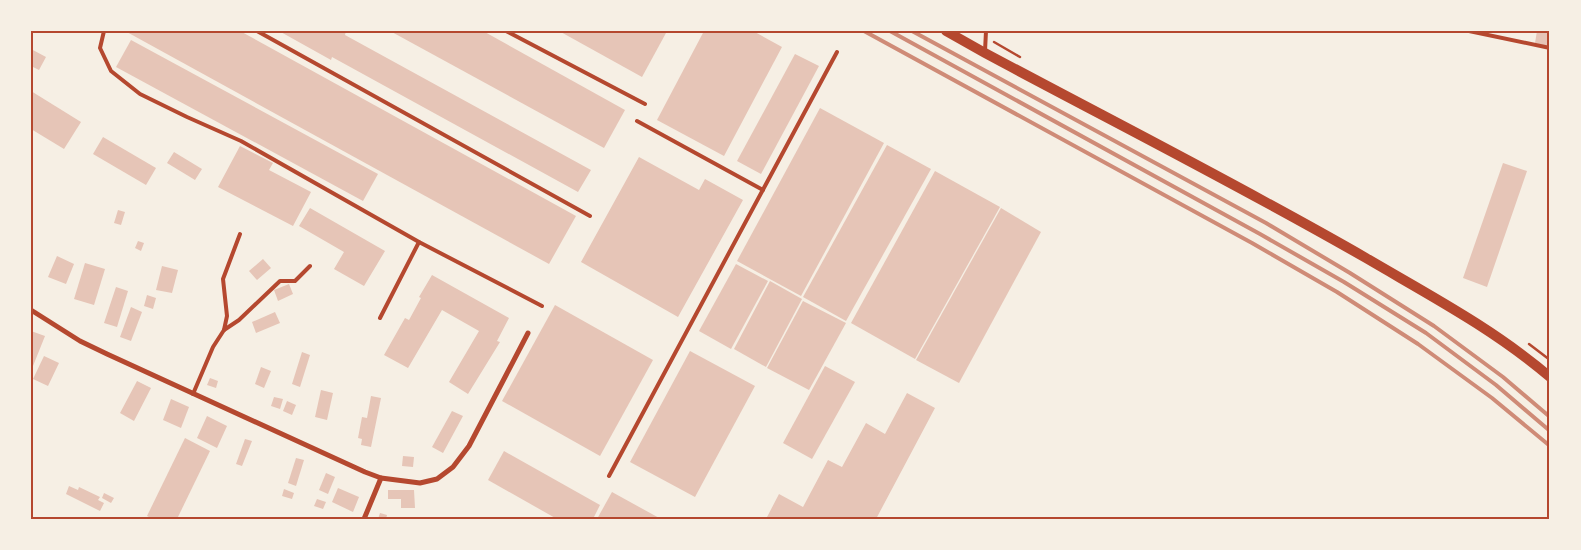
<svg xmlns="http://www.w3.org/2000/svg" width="1581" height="550" font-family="'Source Sans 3',sans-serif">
<rect width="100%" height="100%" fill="#f6efe4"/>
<!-- building -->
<g fill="#e6c5b7">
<path d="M125,31H240L576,216L549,264Z"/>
<path d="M279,31H346L345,35L591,170L578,192L332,57L331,60Z"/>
<path d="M390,31H483L625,110L604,148Z"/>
<path d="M559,31H662L666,33L642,77Z"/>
<path d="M704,31H753L782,47L724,156L657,120Z"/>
<path d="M1537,31H1550V47L1535,43Z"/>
<path d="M131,40L378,174L363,201L116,67Z"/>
<path d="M31,49L46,57L39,70L31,66Z"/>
<path d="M795,54L819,66L761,174L737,161Z"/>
<path d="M31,91L81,122L64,149L31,129Z"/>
<path d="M820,108L884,143L801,296L737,261Z"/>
<path d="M103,137L156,168L146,185L93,154Z"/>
<path d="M887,145L931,169L846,321L803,297Z"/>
<path d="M240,146L273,163L269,170L311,192L293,226L218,187Z"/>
<path d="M174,152L202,169L195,180L167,163Z"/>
<path d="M639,157L699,190L705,179L743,200L678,317L581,262Z"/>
<path d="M1503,163L1527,171L1487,287L1463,278Z"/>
<path d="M935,171L1000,207L915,359L851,323Z"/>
<path d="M310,208L385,251L364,286L334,269L344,252L299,226Z"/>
<path d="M1001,208L1041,232L959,383L916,360Z"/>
<path d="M118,210L125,212L121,225L114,223Z"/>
<path d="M138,241L144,243L141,251L135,248Z"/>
<path d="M57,256L74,264L66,284L48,277Z"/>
<path d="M263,259L271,268L257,280L249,271Z"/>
<path d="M85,263L105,269L94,305L74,299Z"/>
<path d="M736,264L768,281L731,349L699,331Z"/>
<path d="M162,266L178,270L172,293L156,290Z"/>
<path d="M432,275L509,318L497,341L500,342L468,394L449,382L479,331L442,310L408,368L384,355L405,318L409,320L421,298L419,297Z"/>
<path d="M770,281L802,299L766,367L734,349Z"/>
<path d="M289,284L293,294L278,301L274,290Z"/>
<path d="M116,287L128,291L117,327L104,323Z"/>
<path d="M147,295L156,298L153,309L144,306Z"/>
<path d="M803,301L846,323L809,390L767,368Z"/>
<path d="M555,305L653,360L600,456L502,401Z"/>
<path d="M131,307L142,312L131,341L120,337Z"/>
<path d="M275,312L280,323L256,333L252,322Z"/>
<path d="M31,331L45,336L31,371Z"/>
<path d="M690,351L755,386L695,497L630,462Z"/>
<path d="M302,352L310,355L300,387L292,384Z"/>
<path d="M44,356L59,363L48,386L33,379Z"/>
<path d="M825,366L855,382L812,459L783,443Z"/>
<path d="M261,367L271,371L264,388L255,384Z"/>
<path d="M210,378L218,381L216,388L207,385Z"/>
<path d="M137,381L151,388L134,421L120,413Z"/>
<path d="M321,390L333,393L327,420L315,417Z"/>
<path d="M907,393L935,408L876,519H766L779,494L803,507L828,460L842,467L866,423L885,434Z"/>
<path d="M371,396L381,398L371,447L361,445L362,439L358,438L362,417L367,418Z"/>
<path d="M274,397L283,399L280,409L271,406Z"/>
<path d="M171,399L189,407L181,428L163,420Z"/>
<path d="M287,401L296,405L292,415L283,411Z"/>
<path d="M452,411L463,416L443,453L432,447Z"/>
<path d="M207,416L227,426L217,448L197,438Z"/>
<path d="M185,438L210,451L177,519H153L147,516Z"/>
<path d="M245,439L252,441L242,466L236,464Z"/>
<path d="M504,451L600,505L593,519H557L488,480Z"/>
<path d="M403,456L414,457L413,467L402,466Z"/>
<path d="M296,458L304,460L296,486L288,483Z"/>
<path d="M326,473L335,477L328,494L319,490Z"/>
<path d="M69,486L78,490L79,487L100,497L98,500L104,503L100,511L66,494Z"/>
<path d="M338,488L359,497L353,512L332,502Z"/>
<path d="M284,489L294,493L292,499L282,496Z"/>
<path d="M388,490H414L415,508H401V499H388Z"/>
<path d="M612,492L661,519H597Z"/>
<path d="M104,493L114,498L111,503L102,498Z"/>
<path d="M317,499L326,502L323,509L314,506Z"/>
<path d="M380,513L387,515L386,519H378Z"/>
</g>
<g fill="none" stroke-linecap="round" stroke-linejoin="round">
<!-- path -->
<g stroke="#b5482f" stroke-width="2.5">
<path d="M994,42L1020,57"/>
<path d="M1529,344L1550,360"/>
</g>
<!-- service -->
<g stroke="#b5482f" stroke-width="4">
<path d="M104,31L100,48L111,71L140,94L187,117L241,141L419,242L542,306"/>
<path d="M257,31L590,216"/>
<path d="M506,31L645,104"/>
<path d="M1469,31L1550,48"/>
<path d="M985,51L986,31"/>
<path d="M637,121L763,190"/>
<path d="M380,318L419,242"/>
<path d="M224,330L227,316L223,279L240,234"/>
<path d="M193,394L213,347L224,330L239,320L280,281H295L310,266"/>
<path d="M609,476L837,52"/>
</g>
<!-- minor -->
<g stroke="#b5482f" stroke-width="5">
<path d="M31,310L80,341L107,354L365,472L381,478L420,483L437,479L453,467L469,446L528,333"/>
<path d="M364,519L381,478"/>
</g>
<!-- secondary -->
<path stroke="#b5482f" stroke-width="10" d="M946,31L985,53C1112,121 1241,186 1366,258C1429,295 1494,329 1550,377"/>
<!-- rail -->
<g stroke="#cf8b77" stroke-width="4">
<path d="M864,31L1252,243L1337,292L1418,344L1492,398L1550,446"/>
<path d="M890,31L1260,234L1344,282L1426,333L1496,385L1550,431"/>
<path d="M912,31L1266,223L1350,273L1434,326L1503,377L1550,417"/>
</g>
</g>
<!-- border -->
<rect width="1581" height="550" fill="none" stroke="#f6efe4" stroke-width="65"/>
<rect x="32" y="32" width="1516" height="486" fill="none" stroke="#b5482f" stroke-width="2"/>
</svg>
